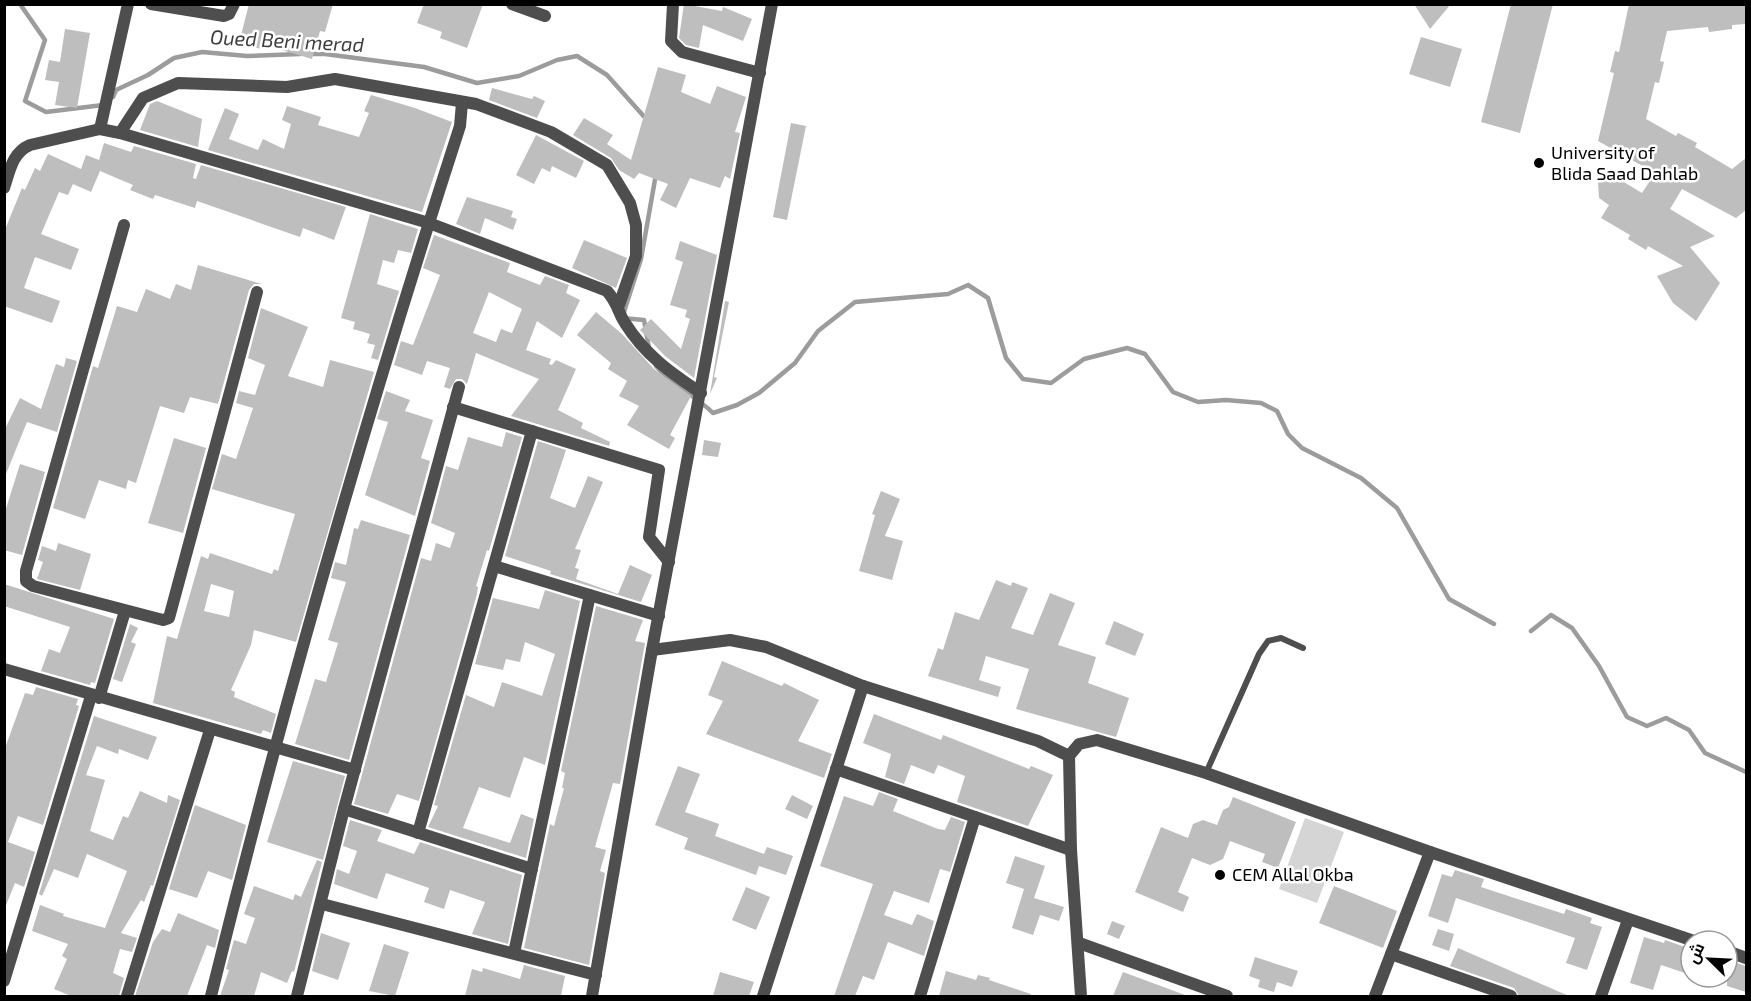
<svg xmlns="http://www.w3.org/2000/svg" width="1751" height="1001" font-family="'Exo 2',Cairo,sans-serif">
<rect width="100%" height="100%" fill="#fff"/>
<!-- green -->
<path fill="#d5d5d5" d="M1305,818L1344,832L1317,903L1279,889Z"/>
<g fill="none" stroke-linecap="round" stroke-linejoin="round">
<!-- stream -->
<g stroke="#9c9c9c" stroke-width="4.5">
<path d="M20,4L45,40L25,101L46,112L103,105"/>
<path d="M309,54H325L424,67L477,83L519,76L557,60L577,56L607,75L648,121"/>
<path d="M113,97L116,90L148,75L174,58L202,52L247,56L300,54"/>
<path d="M649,348L644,320L622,318L641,259L656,174"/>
<path d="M656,366C672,386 695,395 713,413L737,405L759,393L795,363L818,331L855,302L948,294L968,285L988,298L1006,358L1023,379L1051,383L1084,359L1127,348L1145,354L1173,392L1198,402L1226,400L1261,403L1277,411L1288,434L1302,448L1361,478L1397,508L1449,599L1494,624"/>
<path d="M1531,631L1551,615L1572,628L1599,666L1627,717L1647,726L1666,718L1689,730L1705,753L1746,772"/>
</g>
</g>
<!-- building -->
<g fill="#bebebe" fill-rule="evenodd">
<path d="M249,4H333L325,32L320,31L312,59L262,44L261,49L239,43Z"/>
<path d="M424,4H483L467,48L440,38L442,32L417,23Z"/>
<path d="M684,4L722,11L723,7L752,19L743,41L703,25L699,48L686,45L679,38Z"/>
<path d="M1414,4H1451L1430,29Z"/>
<path d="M1511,4H1553L1520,133L1481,122Z"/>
<path d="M1629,4H1746V24L1732,25V29L1709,32L1708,27L1667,31L1660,61L1664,62L1659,83L1655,82L1646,119L1676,136L1678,133L1697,143L1695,147L1732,169L1746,158V210L1736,218L1682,189L1670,209L1715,236L1690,247L1720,283L1696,321L1673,303L1657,276L1683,266L1648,246L1646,250L1628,239L1630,235L1601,218L1609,205L1599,198L1597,166L1642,193L1655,173L1598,141L1614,73L1610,72L1615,51L1619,52Z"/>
<path d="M65,29L90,33L77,108L55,105L59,82L45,80L49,60L60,62Z"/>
<path d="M1421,37L1462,49L1450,87L1409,74Z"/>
<path d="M658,67L686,75L681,92L710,104L717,86L746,97L735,132L740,133L730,179L725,176L720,188L690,178L676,208L660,200L668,184L639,173L634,179L619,170L611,158L573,135L584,118L613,135L607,144L631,160Z"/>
<path d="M492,88L532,99L534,96L545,101L537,118L489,100Z"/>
<path d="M371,95L415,108L452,122L422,212L208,150L225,108L239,114L229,139L258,150L263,139L284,149L291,124L282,120L287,106L321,117L318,125L359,137L369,113L364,111Z"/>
<path d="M157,101L202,119L198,147L140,130L150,104Z"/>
<path d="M791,123L806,126L787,220L773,217Z"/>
<path d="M536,135L584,161L576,178L552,166L550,172L542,168L534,184L516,175Z"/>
<path d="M104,143L131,152L134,146L196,164L193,178L196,179L201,165L346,207L334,240L303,228L300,237L197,201L195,208L155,195L153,199L130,190L133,185L100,171L91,192L73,184L68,195L59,192L41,234L79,249L71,270L35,257L24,288L60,301L52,323L4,306V232L22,188L25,190L35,168L40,171L48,154L81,169L86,155L99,160Z"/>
<path d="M467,197L513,211L511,217L517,219L513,230L485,218L480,234L456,224Z"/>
<path d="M370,214L418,229L411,253L398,250L394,263L383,260L377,284L399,291L378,360L371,358L375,345L367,343L370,334L353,329L355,322L341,318Z"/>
<path d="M434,235L510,263L507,272L540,285L545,276L569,285L566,293L580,300L562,338L537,321L526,350L551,359L549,364L552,365L556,360L576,369L558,410L583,423L581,428L610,442L609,446L511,416L539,379L476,353L467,384L462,379H456L450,389L444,387L450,368L427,361L422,375L394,365L401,341L413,345L440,275L423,268ZM489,292L522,309L512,333L501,329L496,342L473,333Z"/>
<path d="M584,240L627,258L616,288L572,268Z"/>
<path d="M680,241L717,255L694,378L665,356L640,330L651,319L681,349L690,319L685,317L687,310L670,305L683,262L675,259Z"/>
<path d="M198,265L262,284H254L249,290L218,404L190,397L184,413L160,406L136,483L128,480L126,489L99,480L85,519L53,508L93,366L98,368L117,306L137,312L146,289L170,299L176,284L191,290Z"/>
<path d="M725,301L729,302L714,377L717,378L710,394Z"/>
<path d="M261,308L308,327L288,376L323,387L330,360L374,372L296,642L254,630L251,645L231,690L235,692L234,697L276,714L271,733L263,730L261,734L153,703L167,636L177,639L201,556L208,559L210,553L272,574L274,569L278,571L295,514L212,489L222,454L236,459L253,408L236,403L239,391L255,395L265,365L248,358ZM211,584L234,591L229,617L204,611Z"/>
<path d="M596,312L622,334L654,369L691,396L670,435L675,438L669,449L627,425L639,406L619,396L627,381L608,369L611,363L577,335Z"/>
<path d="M66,358L77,361L57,432L27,422L4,479V431L20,398L41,409L56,364L64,367Z"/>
<path d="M386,391L410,400L405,411L433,420L421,458L430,461L415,516L365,495L388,422L377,419Z"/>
<path d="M506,432L522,437L489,551L487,550L476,586L478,587L477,594L419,801L397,794L388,814L354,804L421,558L431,561L436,543L450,548L455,533L431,523L446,466L458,470L468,437L502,447Z"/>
<path d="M174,438L206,448L183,533L148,523Z"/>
<path d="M704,440L721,443L718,457L702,455Z"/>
<path d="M538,441L566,450L550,498L575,508L588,476L603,482L575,549L581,550L575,568L579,569L576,579L618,594L630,565L652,575L641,602L550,574L551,571L505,556Z"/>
<path d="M20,464L45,472L22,555L4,550V515Z"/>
<path d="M881,491L900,499L885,536L903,541L892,580L859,571L875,515L872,514Z"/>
<path d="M361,520L410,535L349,760L295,744L315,679L326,682L338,643L328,640L346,582L331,578L335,562L346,565L354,528L358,529Z"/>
<path d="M58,543L91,554L80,590L37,579L43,562L38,560L42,546L56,551Z"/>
<path d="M996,580L1011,586L1012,582L1028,588L1011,628L1033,635L1050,593L1075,603L1058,645L1096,657L1088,683L1129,698L1116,737L1016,709L1029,669L986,656L979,680L1001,687L998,697L928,676L938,648L943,650L955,612L979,620Z"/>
<path d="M4,584L114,619L95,683L91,682L90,685L41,671L49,649L60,653L70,627L4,606Z"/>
<path d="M545,590L580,601L545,765L524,757L510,798L479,787L463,828L510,843L521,814L534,819L526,858L428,827L438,806L434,805L466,695L494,707L502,682L542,696L555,654L525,642L520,662L506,659L503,670L475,664L493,598L539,609Z"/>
<path d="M596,606L643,620L635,641L645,643L620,784L613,783L595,847L606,850L600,871L605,873L589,965L524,948L550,824L554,826L564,788H562L565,773L561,771Z"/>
<path d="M1114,621L1144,634L1135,656L1105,644Z"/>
<path d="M130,624L138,628L131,642L136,644L122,682L113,679Z"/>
<path d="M722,661L782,686L784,683L819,700L798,741L832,754L824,778L706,734L723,701L708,695Z"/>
<path d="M36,687L78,699L76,705L79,706L43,825L18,816L8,842L35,852L24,887L15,883L5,908L4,751L25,693L33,695Z"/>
<path d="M874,714L941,740L943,735L1029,769L1031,766L1053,775L1028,826L957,802L965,776L938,765L934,774L911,765L904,784L885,777L891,754L863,743Z"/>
<path d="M94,716L157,737L148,760L119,749L118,754L97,746L86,775L105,780L90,831L113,840L123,816L128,818L140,791L167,803L168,795L180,800L153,886L151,885L144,902L141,900L121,933L137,938L132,952L120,949L113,973L124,978L119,996H71L54,989L67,959L62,956L68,944L32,931L40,905L64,914L63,916L105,928L127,871L87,854L78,878L54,869L42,896L39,894Z"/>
<path d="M293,761L345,776L323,860L267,842Z"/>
<path d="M678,766L700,774L685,812L719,824L715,836L764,854L767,847L793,856L786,875L759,866L756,875L684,849L688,838L655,825Z"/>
<path d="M879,792L898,799L893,811L938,829L945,830L951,817L965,822L950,872L940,869L929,903L894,891L884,915L912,925L917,914L934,921L924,956L888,942L874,980L863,976L855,996H834L873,884L820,866L844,796L873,806Z"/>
<path d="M792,795L813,806L807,819L785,809Z"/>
<path d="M1233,797L1296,822L1278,868L1262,862L1265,854L1230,841L1223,859L1210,865L1192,858L1178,892L1189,897L1183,912L1135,892L1161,827L1188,838L1193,824L1203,820L1217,825L1223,810L1229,807Z"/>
<path d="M195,805L246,825L232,880L208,871L197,898L169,889Z"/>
<path d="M350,820L382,830L377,841L414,854L420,842L522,875L508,944L472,934L485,902L450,890L444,909L424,902L429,888L386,873L377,899L334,884L337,869L349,874L357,851L343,846Z"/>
<path d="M1015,856L1045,866L1034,898L1064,907L1059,921L1040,915L1033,935L1012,928L1024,889L1006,883Z"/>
<path d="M317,860L322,862L294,972L292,971L287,983L261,972L254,996H220L229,970L226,969L234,940L246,944L255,918L244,914L254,886L293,900L295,894L301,897Z"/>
<path d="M1455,870L1484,879L1481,887L1564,914L1566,909L1592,918L1590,923L1602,927L1587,970L1566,963L1575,938L1456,898L1448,923L1428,916L1442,874L1452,877Z"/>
<path d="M1334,886L1397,911L1383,948L1319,923Z"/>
<path d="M746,887L770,897L756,930L732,920Z"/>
<path d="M178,913L219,930L215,948L207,945L187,996H135L153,942L162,929L170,932Z"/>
<path d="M1112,921L1125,926L1119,939L1107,934Z"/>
<path d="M1438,929L1454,934L1449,951L1432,945Z"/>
<path d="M321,933L350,943L338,980L312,971Z"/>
<path d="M1644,937L1664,943L1665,940L1691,949V975L1661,965L1653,990L1630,983Z"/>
<path d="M384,944L409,952L395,996L369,991Z"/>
<path d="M1458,948L1569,996H1519L1514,988L1450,966Z"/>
<path d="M1255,957L1298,971L1292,987L1277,982L1274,992L1258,987L1260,980L1249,976Z"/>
<path d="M1727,960L1746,966V992L1727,986Z"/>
<path d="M524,965L565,976L561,996H465L472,969L482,972L483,968L520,979Z"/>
<path d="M946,971L976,980L978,975L990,978L989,980L1031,994L1030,996H939Z"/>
<path d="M720,972L754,982L749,996H713Z"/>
<path d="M1123,972L1185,995V996H1113Z"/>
</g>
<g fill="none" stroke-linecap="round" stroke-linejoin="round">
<!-- lane -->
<path stroke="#4e4e4e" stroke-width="6" d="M1206,773L1259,654L1268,641L1281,638L1303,648"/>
<!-- street -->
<g stroke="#4e4e4e" stroke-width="12">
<path d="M151,4L224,16L229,14L234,4"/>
<path d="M512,4L545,16"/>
<path d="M673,4L671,41L682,52L760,73"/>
<path d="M100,129L128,4"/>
<path d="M120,133L143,98L178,83L287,87L335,79L476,104L551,132L607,165L630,203L636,225V256L619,305"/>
<path d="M4,188C10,170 12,153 30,145L100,129L120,133L429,223L607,291C619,305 617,311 625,323C645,355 671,373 701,393"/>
<path d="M124,225L26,571V581L33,586L163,620L169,618L257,292"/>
<path d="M453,407L659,470L649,537L669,562"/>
<path d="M494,566L659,616"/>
<path d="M652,650L730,640L766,647L863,686L1038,741L1069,756L1071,850L1081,996"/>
<path d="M4,669L355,770"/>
<path d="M99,698L125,611"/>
<path d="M1069,756L1079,744L1097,740L1206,773L1430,852"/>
<path d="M836,769L1071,850"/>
<path d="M344,809L532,869"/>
<path d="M418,833L532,431"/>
<path d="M322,904L596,975"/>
<path d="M1079,943L1227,996"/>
<path d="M1727,951L1746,958"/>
<path d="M514,953L590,595"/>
<path d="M1391,954L1511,996"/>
<path d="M4,981L91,696"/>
<path d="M127,996L210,730"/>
<path d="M211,996C283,704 367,413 460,126L462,103"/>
<path d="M297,996L344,809L459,387"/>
<path d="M592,996L652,650L772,4"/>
<path d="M763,996L863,686"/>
<path d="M920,996L975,817"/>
<path d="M1375,996L1430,852L1694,941"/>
<path d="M1601,996L1628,920"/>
</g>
</g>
<!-- markers -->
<g fill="#000" stroke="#fff" stroke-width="2">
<circle cx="1539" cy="163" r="6"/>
<circle cx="1220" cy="875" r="6"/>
</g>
<g text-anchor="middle" stroke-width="5" stroke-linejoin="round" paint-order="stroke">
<!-- poi labels -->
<g font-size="18" fill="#000" stroke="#fff" text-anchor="start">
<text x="1551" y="159">University of<tspan x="1551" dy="21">Blida Saad Dahlab</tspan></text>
<text x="1232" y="881">CEM Allal Okba</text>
</g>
<!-- water labels -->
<g font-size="20" font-style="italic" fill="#3d3d3d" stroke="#fff">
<text transform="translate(287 41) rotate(3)" y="7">Oued Beni merad</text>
</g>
</g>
<!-- border -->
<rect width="1751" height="1001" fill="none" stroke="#000000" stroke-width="12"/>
<!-- north arrow -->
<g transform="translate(1709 959) rotate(294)"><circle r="28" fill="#ffffff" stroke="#999999" stroke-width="1.5"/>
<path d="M0-4.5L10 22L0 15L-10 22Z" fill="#000000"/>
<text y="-9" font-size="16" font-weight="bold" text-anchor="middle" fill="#000000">ش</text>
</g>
</svg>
